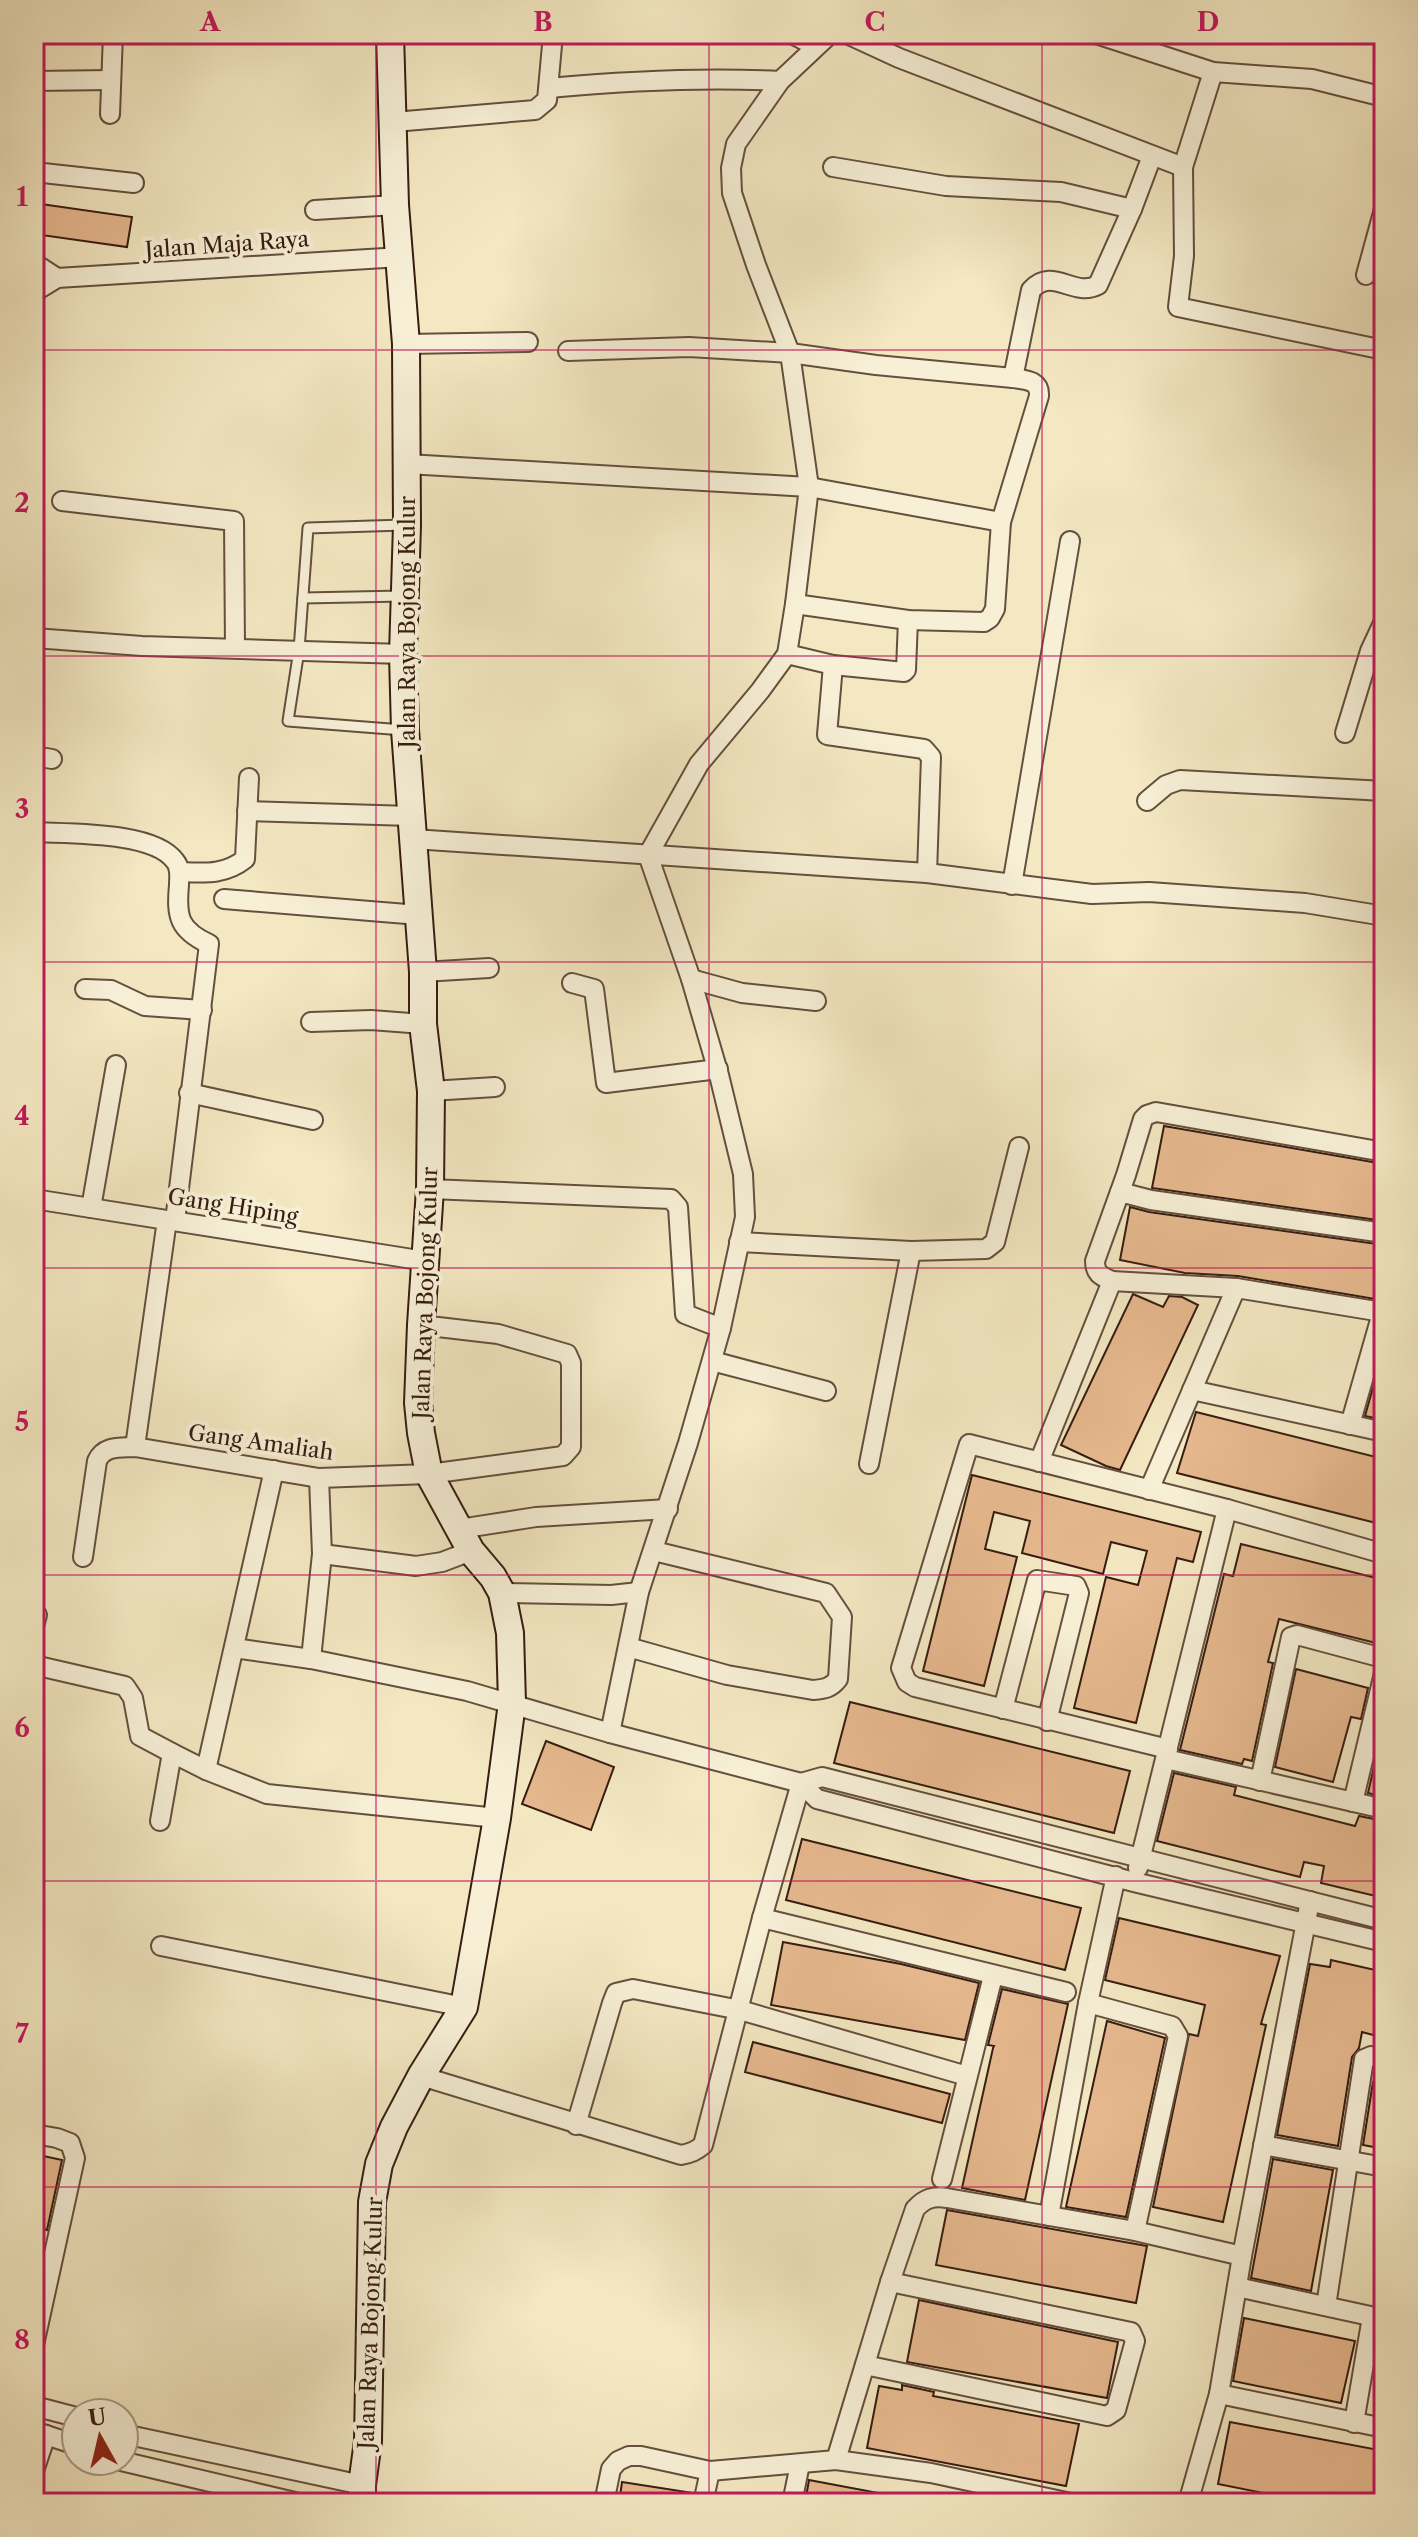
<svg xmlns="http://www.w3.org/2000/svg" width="1418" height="2537" font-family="'Libre Caslon Text',serif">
<rect width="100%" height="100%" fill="#f3e8c2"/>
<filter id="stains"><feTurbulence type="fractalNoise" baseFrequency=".0025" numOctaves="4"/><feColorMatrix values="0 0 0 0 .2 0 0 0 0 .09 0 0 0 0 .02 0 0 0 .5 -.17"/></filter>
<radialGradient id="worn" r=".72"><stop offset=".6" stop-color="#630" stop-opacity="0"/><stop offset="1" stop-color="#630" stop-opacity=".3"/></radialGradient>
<!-- building -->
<g fill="#e6b88e" stroke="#361c11" stroke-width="2">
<path d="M34,203L132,217L127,247L34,234Z"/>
<path d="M1164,1126L1384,1164V1221L1152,1188Z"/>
<path d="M1130,1207L1149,1212L1384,1245L1378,1281L1384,1282V1294L1375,1299L1238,1276L1185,1273L1120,1260Z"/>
<path d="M1133,1294L1163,1307L1169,1296L1182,1297L1198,1305L1120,1470L1106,1466L1061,1445Z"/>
<path d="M1379,1366H1384V1420L1365,1416Z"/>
<path d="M1196,1412L1384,1459V1525L1177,1473Z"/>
<path d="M972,1475L1201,1532L1193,1562L1177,1558L1136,1723L1074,1708L1106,1577L1138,1585L1147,1551L1111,1542L1103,1574L1022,1553L1030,1521L994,1512L985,1549L1017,1557L984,1686L923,1671Z"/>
<path d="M1241,1544L1384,1580V1645L1279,1619L1268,1662L1273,1663L1252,1761L1244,1759L1242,1764L1180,1750L1224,1574L1233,1576Z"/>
<path d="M1296,1669L1368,1688L1361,1719L1351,1717L1333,1782L1275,1767Z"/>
<path d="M850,1702L1130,1771L1114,1833L834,1763Z"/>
<path d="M1381,1736H1384V1797L1368,1793Z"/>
<path d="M546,1741L614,1767L591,1830L522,1804Z"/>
<path d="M1174,1773L1236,1787L1234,1795L1355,1826L1359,1816L1384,1821V1898L1321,1883L1324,1866L1304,1862L1300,1877L1157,1841Z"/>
<path d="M802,1839L1081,1908L1065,1970L786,1900Z"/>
<path d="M1119,1918L1280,1956L1261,2024L1266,2025L1223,2222L1153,2207L1189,2034L1198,2036L1205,2005L1105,1980Z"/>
<path d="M783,1942L901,1964L979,1983L965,2040L771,2005Z"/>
<path d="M1331,1960L1384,1972V2038L1362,2032L1359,2048L1352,2057L1338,2146L1277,2135L1310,1964L1330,1967Z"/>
<path d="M1002,1989L1068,2004L1025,2200L962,2188L993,2048L994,2046L988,2045Z"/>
<path d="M1107,2021L1165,2038L1126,2217L1066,2207Z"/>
<path d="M753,2042L950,2094L942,2123L745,2072Z"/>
<path d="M1373,2082L1384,2084V2149L1363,2145Z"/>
<path d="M34,2154L62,2160L47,2230L34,2228Z"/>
<path d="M1273,2159L1333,2170L1311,2291L1251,2278Z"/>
<path d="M947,2210L1147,2246L1136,2303L936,2265Z"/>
<path d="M919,2300L1118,2342L1107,2398L907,2362Z"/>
<path d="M1244,2318L1355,2341L1341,2403L1233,2381Z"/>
<path d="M902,2385L934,2392L933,2396L1079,2424L1066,2486L867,2448L879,2386L902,2390Z"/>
<path d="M1230,2422L1384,2451V2503H1314L1218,2484Z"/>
<path d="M809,2480L889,2495L888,2503H805Z"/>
<path d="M622,2482L693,2493L691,2503H619Z"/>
</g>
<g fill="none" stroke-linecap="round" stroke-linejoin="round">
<defs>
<g id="lane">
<path d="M303,598L403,596"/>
<path d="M403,730L288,721L299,650L308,528L404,525"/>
</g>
<g id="street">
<path d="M792,34L815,46"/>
<path d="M847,34L899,58L1183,167"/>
<path d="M1096,34L1213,72L1312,79L1384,97"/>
<path d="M1213,72L1183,167L1184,256L1178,307L1384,350"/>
<path d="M34,81L111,80"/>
<path d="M549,88C625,81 703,77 780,81"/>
<path d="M110,114L113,34"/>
<path d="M394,122L535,110L547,100L553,34"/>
<path d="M833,167L946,186L1061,192L1132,209L1152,156"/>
<path d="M34,172L134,183"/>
<path d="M315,210L395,205"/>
<path d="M34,263L57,278"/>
<path d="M1366,275L1384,209"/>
<path d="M34,292L57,278L401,257"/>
<path d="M406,344L528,342"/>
<path d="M568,351L689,347L790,353L876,365L1013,378C1026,380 1040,380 1039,396L1001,522L995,609L990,618L984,622L908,620L795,604"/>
<path d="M1013,378L1031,290C1053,266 1073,298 1098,285L1132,209"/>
<path d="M407,464L809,487L1001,522"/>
<path d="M62,501L234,521L235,648"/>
<path d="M34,638L142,646L403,654"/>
<path d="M787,654L833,665L904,672L906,670L908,620"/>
<path d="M833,665L827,735L924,749L931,757L927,873"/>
<path d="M1345,733L1370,651L1384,621"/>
<path d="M34,756L52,759"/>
<path d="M1147,801L1166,785L1180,780L1384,791"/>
<path d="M247,811L411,816"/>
<path d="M34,832C68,834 154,831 175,861C181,868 179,877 179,885C176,917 179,930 209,944L175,1221"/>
<path d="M413,839L927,873L1092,894L1149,892L1305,903L1384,916"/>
<path d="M180,872C205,873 225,875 245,859L249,778"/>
<path d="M1012,885L1070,541"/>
<path d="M224,899L419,915"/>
<path d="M423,972L489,968"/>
<path d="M691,979L742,993L816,1001"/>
<path d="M572,983L594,989L606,1083L718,1069"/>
<path d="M85,989L111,990L145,1006L202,1010"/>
<path d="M311,1022L371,1020L423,1024"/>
<path d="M431,1091L495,1087"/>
<path d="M189,1093L313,1120"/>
<path d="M430,1189L671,1199L678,1207L685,1314L721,1328"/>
<path d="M1120,1192L1151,1200L1384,1233"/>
<path d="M34,1199L425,1261"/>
<path d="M91,1208L116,1065"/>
<path d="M739,1242L911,1251L986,1249L995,1242L1019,1147"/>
<path d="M1112,1281C1101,1276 1095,1274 1095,1261L1126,1175L1143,1119L1147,1115L1156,1112L1384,1152"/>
<path d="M712,1361L826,1391"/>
<path d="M1192,1390L1384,1432"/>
<path d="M1350,1425L1384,1306"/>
<path d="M135,1447L167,1220"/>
<path d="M1039,1462L1112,1281L1236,1288L1382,1312"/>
<path d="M869,1464L911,1251"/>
<path d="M319,1478L322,1554L416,1566L442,1562L471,1551"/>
<path d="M1149,1490L1236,1288"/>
<path d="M459,1529L536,1517L668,1509"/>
<path d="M83,1557L97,1461C104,1445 121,1448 135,1447L319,1478L429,1474L563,1456L571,1447V1363L567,1354L498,1334L421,1325"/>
<path d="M502,1593L611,1595L639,1592"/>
<path d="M34,1626L37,1615"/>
<path d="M628,1647L727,1675L813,1690C825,1689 831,1688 838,1679L842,1617L826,1593L654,1551"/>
<path d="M234,1648L311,1659L467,1691L610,1733L801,1783L817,1799L1134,1882L1384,1942"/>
<path d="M311,1659L322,1554"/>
<path d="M34,1665L125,1686L133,1698L140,1736L172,1753L160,1821"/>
<path d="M1003,1709L1037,1580L1076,1586L1079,1593L1047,1721"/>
<path d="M610,1733L639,1592L688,1443L721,1328L745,1217L743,1174L719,1075L691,979L648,855L699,764L760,691L787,654L795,604L809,487L790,353L756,265L732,193L731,168L736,144L780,81L830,34"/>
<path d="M1168,1749L915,1687L907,1682L901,1668L969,1444L1227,1509L1384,1554"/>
<path d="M172,1753L206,1770L267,1794L497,1818"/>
<path d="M1166,1759L1384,1809"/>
<path d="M206,1770L274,1470"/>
<path d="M1260,1781L1291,1637L1297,1635L1379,1657L1384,1660"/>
<path d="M801,1783L822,1777L1384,1920"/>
<path d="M1353,1802L1384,1673"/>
<path d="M1138,1868L1227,1509"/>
<path d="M762,1918L1066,1992"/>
<path d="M161,1946L464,2007"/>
<path d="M1088,2003L1172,2026L1178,2036L1135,2231"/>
<path d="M421,2076L681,2155C691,2153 696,2151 703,2145L762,1918L801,1783"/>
<path d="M576,2125L612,2003L616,1993L633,1989L740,2010L967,2076"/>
<path d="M34,2134L57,2138L70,2143L75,2158L34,2345"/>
<path d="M1263,2145L1384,2167"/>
<path d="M942,2179L993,1976"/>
<path d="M1049,2216L1088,2003L1116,1876"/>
<path d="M1237,2287L1384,2319"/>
<path d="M1326,2306L1364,2059L1371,2056L1384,2059"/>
<path d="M865,2365L1107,2416L1116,2410L1135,2341L1131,2332L890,2282"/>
<path d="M1219,2394L1384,2428"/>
<path d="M34,2406L76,2417"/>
<path d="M1354,2423L1372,2317"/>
<path d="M34,2431L76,2445"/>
<path d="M124,2434L362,2485"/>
<path d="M836,2460L890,2282L915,2209C925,2198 933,2196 947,2198L1135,2231L1242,2256"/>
<path d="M121,2461L299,2503"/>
<path d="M34,2471L46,2435"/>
<path d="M604,2503L611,2469L618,2461L629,2456H641L710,2471L836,2460L931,2473L1071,2503"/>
<path d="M703,2503L710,2471"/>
<path d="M792,2503L800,2464"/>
<path d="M1188,2503L1219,2394L1242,2256L1310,1901"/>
</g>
<path id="secondary" d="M362,2503V2485L368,2441L372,2202L379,2164L394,2127L421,2076L464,2007L497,1818L512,1703L510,1633L502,1593L493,1577L471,1551L429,1474L421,1433L418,1403L421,1325L430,1189L431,1091L423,1024V972L405,730L403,654L407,525L406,344L395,205L390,34"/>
</defs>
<!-- lane casing -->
<use href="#lane" stroke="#654f3d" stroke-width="13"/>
<!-- street casing -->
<use href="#street" stroke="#654f3d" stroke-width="22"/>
<!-- secondary casing -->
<use href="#secondary" stroke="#361c11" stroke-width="30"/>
<!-- lane -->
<use href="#lane" stroke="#f7f0d7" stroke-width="9"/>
<!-- street -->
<use href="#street" stroke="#f7f0d7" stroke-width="18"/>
<!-- secondary -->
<use href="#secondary" stroke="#f7f0d7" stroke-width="26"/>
</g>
<!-- grid -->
<path fill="none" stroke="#c2185b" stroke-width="2" stroke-opacity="0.55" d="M376,34V2503M709,34V2503M1042,34V2503M34,350H1384M34,656H1384M34,962H1384M34,1268H1384M34,1575H1384M34,1881H1384M34,2187H1384"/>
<g text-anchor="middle" stroke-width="8" stroke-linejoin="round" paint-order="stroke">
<!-- street labels -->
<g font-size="22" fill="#361c11" stroke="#f7f0d7">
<text transform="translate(227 244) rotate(-4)" y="8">Jalan Maja Raya</text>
<text transform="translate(407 622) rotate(-90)" y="8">Jalan Raya Bojong Kulur</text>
<text transform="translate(233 1206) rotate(9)" y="8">Gang Hiping</text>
<text transform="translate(425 1293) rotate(-88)" y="8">Jalan Raya Bojong Kulur</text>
<text transform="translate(261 1442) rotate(8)" y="8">Gang Amaliah</text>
<text transform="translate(370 2323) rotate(-88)" y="8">Jalan Raya Bojong Kulur</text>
</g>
</g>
<!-- margin -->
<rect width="1418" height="2537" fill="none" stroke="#f3e8c2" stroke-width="88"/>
<!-- north arrow -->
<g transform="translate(100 2437) rotate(352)"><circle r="38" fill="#f7f0d7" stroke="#aa9b88" stroke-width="2"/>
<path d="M0-6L14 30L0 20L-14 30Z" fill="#8f2418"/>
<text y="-12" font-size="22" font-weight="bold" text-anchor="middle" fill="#361c11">U</text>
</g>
<rect x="44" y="44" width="1330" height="2449" fill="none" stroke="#c2185b" stroke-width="3"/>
<g font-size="26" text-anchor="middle" font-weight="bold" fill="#c2185b">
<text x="210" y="31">A</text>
<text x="543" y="31">B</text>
<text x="875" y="31">C</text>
<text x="1208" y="31">D</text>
<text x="22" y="206">1</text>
<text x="22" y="512">2</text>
<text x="22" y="818">3</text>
<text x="22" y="1125">4</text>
<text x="22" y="1431">5</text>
<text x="22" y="1737">6</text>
<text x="22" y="2043">7</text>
<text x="22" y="2349">8</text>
</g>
<rect width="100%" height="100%" filter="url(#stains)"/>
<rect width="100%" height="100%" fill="url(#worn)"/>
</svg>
